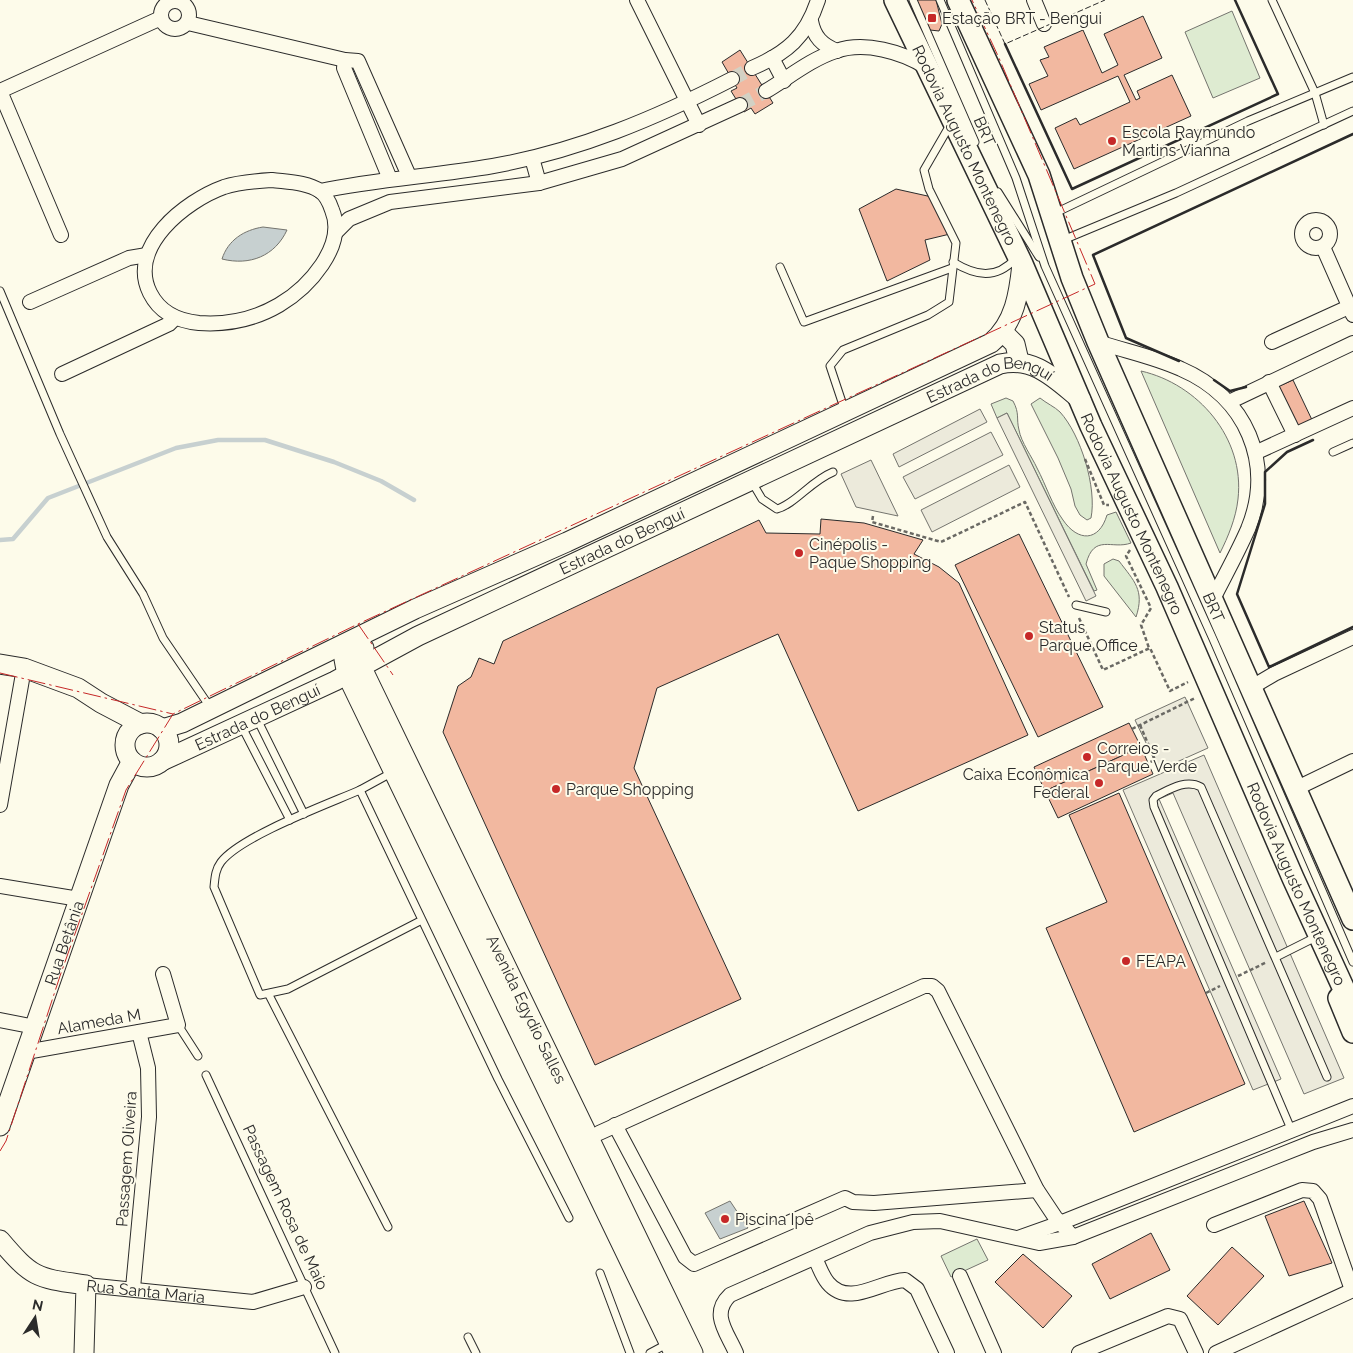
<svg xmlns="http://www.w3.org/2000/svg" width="1353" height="1353" font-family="Raleway,sans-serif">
<rect width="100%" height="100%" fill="#fdfbea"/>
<!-- green -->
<g fill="#deebd1" stroke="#74746e">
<path d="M1232,11L1260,78L1213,98L1185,32Z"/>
<path d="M1141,371C1198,384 1245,438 1238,499C1236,518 1228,537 1220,553Z"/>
<path d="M1006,398L1013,401C1020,414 1016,418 1019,430C1021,442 1032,457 1037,468C1046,485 1052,505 1063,520C1078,542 1099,542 1107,515L1116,512L1131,543C1112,550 1094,533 1086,564L1097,590L1094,591L1007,413L997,418L991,404Z"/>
<path d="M1040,398C1046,403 1055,407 1060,412C1081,435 1097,488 1091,518L1087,520L1080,515L1075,506L1071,489L1058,458L1031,404Z"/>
<path d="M1113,559L1119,561C1134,581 1145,590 1136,617L1104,576V564Z"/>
<path d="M977,1239L988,1260L951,1277L941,1256Z"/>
</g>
<!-- parking -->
<g fill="#eceadb" stroke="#74746e">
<path d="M980,409L987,422L899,467L893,454Z"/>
<path d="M1007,413L1096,596L1086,601L997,418Z"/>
<path d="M991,432L1003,455L915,499L903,477Z"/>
<path d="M871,460L898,516L856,507L841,474Z"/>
<path d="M1009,465L1020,487L932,532L921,510Z"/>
<path d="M1185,697L1208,748L1159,770L1135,720Z"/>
<path d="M1204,755L1344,1078L1304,1094L1173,793L1159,799L1281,1079L1253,1090L1123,790Z"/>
</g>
<!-- water -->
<g fill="#c7d0d0" stroke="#74746e">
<path d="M263,227L287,230C275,256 250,266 222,259C228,240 244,230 263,227Z"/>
<path d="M730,1201L748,1228L720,1239L705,1213Z"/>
</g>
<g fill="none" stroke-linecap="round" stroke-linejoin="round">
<!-- stream -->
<path stroke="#c7d0d0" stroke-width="4.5" d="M0,540L13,539L48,498L176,448L218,440H265L334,462L381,481L414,500"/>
</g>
<!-- building -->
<g fill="#f2b8a0" stroke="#2b2b2b">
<path d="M916,0H936L942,24L939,31L930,30Z"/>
<path d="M1143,16L1162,58L1124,75L1136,100L1140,98L1137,91L1172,75L1191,116L1074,169L1055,128L1076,118L1080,125L1130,102L1118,76L1041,110L1029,84L1048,76L1040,60L1049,57L1044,47L1083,30L1102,73L1118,65L1104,34Z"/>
<path d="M740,50L773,103L755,114L751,108L744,112L731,91L737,88L722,62Z"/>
<path d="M896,189L932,197L950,234L925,240L930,260L887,281L859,209Z"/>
<path d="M1293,380L1313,422L1295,430L1275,388Z"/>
<path d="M821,519L864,523L923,540L914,554L939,567L959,583L1028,735L858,811L778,634L657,688L634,768L741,999L595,1065L443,732L458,686L471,677L479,658L494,664L503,641L759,520L766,533L820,534Z"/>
<path d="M1019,534L1103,707L1038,737L955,565Z"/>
<path d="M1129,723L1141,747L1045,791L1034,767Z"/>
<path d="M1141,747L1153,774L1058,818L1045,791Z"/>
<path d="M1119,793L1245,1084L1134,1132L1046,928L1107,902L1069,815Z"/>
<path d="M1304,1201L1332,1263L1289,1276L1265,1216Z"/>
<path d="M1151,1233L1170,1270L1110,1299L1092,1264Z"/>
<path d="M1232,1247L1264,1276L1218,1325L1187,1296Z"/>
<path d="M1023,1254L1072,1296L1043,1328L995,1282Z"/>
</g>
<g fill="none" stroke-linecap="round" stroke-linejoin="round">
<!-- street-tunnel -->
<g stroke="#d3d1c4" stroke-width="14" stroke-dasharray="14 7" stroke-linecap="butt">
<path d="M732,79L752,68"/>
<path d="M740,105L766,91"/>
</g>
<defs>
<g id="lane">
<path d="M913,0L975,142"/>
<path d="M940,0L1016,178L1045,266L1213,639L1353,962"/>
<path d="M1272,0L1315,93L1324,125"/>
<path d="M998,192L1039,257"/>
<path d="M1053,214L1248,121L1353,77"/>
<path d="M1063,240L1176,193L1353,111"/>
<path d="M953,262C976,276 996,280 1016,258"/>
<path d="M780,267L804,322L952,268"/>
<path d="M0,291L60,434L107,537L143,594L163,638L210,707"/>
<path d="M845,411L830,366L843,350L928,315L949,302L956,243L929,189L924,170L950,125"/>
<path d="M1333,452L1353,443"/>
<path d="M752,482L762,499L777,509C795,504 811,481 833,472"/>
<path d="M1076,605L1106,612"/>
<path d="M257,719L304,814"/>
<path d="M241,725L290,820"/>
<path d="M360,790L393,772"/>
<path d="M422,920L288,989L260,995L214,887C215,878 215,870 221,862C241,836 328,804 360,790L498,1079L569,1218"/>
<path d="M1276,957L1318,936"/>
<path d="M269,995L388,1227"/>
<path d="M178,1025L198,1056"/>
<path d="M206,1075L335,1353"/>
<path d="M1291,1129L1154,807L1153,800L1156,796C1170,789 1186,779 1201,787L1327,1077"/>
<path d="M600,1273L630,1353"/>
<path d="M468,1337L476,1353"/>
<path d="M650,1353L667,1344"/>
</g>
<g id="street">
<path d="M637,0L699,125"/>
<path d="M1034,0L1044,24"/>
<circle cx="175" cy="15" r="14"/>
<path d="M811,21C814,37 822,45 837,51"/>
<path d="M188,23L345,60L358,61L409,176"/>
<path d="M772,58L784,81"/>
<path d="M345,60L344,68L390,179"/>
<path d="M752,68C787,53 806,37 818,0"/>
<path d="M766,91C788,78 811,59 836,51C865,41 902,52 926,67"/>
<path d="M532,158L539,183"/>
<path d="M272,180C287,182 307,182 320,191C326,195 330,204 332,210C347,246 308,288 279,305C255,319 227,325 199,323C178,321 160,313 150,293C127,247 185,201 224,187C239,182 256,181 272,180Z"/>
<path d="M320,191C377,179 436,176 493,166C578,151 656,118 732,79"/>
<circle cx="1316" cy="234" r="14"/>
<path d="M336,232L349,219L390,202L539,183L622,159L740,105"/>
<path d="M61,235L0,91L161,18"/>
<path d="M1323,247L1353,315"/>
<path d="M30,302L129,258L147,255"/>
<path d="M1098,342C1125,351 1155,357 1181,369C1246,397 1275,463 1248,529C1237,554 1224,577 1212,601"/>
<path d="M1272,342L1353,305"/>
<path d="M62,374L169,324L175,318"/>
<path d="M1269,382L1295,435"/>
<path d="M1229,402L1353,343"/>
<path d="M1257,452L1353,408"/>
<path d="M1252,687L1274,674L1353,637"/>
<path d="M1295,789L1353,761"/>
<path d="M0,805L24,668"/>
<path d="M0,886L79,899"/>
<path d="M0,1020L35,1027"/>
<path d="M26,1052L178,1025L163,974"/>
<path d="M615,1125L685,1257L694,1264L845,1198L853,1202L874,1203L1037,1190"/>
<path d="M599,1133L924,986H932L938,991L1037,1190L1055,1217L1073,1237"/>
<path d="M1214,1225L1302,1190L1313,1191L1320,1199L1352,1290"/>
<path d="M1018,1238L1060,1223L1353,1106"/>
<path d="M815,1258C819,1266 822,1276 828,1283C849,1308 880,1281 905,1280L917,1289L947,1353"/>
<path d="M960,1276L994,1353"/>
<path id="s1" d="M86,1285L253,1302L304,1287"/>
<path d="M133,1288L149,1117L148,1068L139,1032"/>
<path d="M736,1353C727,1332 710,1314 730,1295L870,1233L913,1222L940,1221L1039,1243L1073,1237L1313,1142L1353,1130"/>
<path d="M1079,1353L1168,1316L1180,1319L1196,1353"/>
<path d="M1216,1353L1353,1290"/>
</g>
<g id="secondary">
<path d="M1003,332L1015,344L1019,361"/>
<path d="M364,648L344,659L347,675L674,1353"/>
<path d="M0,664L24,668L78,688L101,703L141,724"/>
<path id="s2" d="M361,666L693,1353"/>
<circle cx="147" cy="745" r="22"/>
<path d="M162,729L182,723L415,609L567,542L991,343C1015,323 1019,293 1022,264"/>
<path id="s3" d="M162,761L335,681L418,636L1000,364C1035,356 1056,380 1081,400"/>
<path id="s4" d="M0,1126L119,785L132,761"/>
<path d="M0,1240C33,1279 37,1278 86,1285L84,1353"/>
</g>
<g id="primary">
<path id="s5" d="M895,0L1022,264L1091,426L1167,587L1293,878L1353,1009"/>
<path d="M958,0L1039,175L1072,278L1098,342L1353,919"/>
<path d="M1339,998L1353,1032"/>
</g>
</defs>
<!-- lane casing -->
<use href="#lane" stroke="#2b2b2b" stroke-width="9"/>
<!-- street casing -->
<use href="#street" stroke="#2b2b2b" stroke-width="16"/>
<!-- secondary casing -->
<use href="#secondary" stroke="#2b2b2b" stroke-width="21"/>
<!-- primary casing -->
<use href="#primary" stroke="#2b2b2b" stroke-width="24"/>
<!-- path -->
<g stroke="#6a6964" stroke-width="2.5" stroke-dasharray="4 2.5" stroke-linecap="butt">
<path d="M1085,459L1104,505H1109"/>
<path d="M873,516L872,522L941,542L1025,502L1069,597"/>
<path d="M1130,550L1126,556L1151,608L1141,625L1149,648"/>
<path d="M1079,618L1103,670L1150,648L1170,691L1188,682"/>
<path d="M1140,725L1155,760L1148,763"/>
<path d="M1132,729L1195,698"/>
<path d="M1238,976L1267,962"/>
<path d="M1206,993L1220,986"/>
</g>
<!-- lane -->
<use href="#lane" stroke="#fdfbea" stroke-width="7"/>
<!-- street -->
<use href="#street" stroke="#fdfbea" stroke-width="14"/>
<!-- secondary -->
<use href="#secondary" stroke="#fdfbea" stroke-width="19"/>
<!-- primary -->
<use href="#primary" stroke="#fdfbea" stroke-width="21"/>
<!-- fence -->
<path stroke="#2b2b2b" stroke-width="1" stroke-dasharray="6 2.5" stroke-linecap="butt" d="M985,0L1005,44L1105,0"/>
<!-- wall -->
<g stroke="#2b2b2b" stroke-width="2.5">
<path d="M1005,44L1072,189L1278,94L1235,0"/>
<path d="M1179,361L1126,338L1093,255L1353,134"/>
<path d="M1214,380L1230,391L1246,387"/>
<path d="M1313,440L1287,452L1265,472V504L1237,594L1269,667L1353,627"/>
</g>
<!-- power -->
<g stroke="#c62828" stroke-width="1" stroke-dasharray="18 4 2.5 4" stroke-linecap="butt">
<path d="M358,624L393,675"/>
<path d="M0,673L173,714"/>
<path d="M0,1151L6,1141L60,976L126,790L173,714L358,624L1095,284L999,58L972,0"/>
</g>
</g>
<!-- markers -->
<g fill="#c62828" stroke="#fdfbea" stroke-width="2">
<rect x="927" y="13" width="10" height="10" rx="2.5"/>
<circle cx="1112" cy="141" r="5"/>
<circle cx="799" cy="553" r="5"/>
<circle cx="1029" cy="636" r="5"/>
<circle cx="1087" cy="757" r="5"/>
<circle cx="1099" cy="783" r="5"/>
<circle cx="556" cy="789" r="5"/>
<circle cx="1126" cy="961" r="5"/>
<circle cx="725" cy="1219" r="5"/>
</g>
<g text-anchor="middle" stroke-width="4" stroke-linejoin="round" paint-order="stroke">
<!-- poi labels -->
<g font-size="16" fill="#2b2b2b" stroke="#fdfbea" text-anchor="start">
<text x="942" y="24">Estação BRT - Bengui</text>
<text x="1122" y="138">Escola Raymundo<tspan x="1122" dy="18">Martins Vianna</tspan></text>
<text x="809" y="550">Cinépolis -<tspan x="809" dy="18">Paque Shopping</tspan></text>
<text x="1039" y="633">Status<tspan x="1039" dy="18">Parque Office</tspan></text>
<text x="1097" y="754">Correios -<tspan x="1097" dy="18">Parque Verde</tspan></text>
<text x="1089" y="780" text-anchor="end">Caixa Econômica<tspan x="1089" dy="18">Federal</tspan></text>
<text x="566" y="795">Parque Shopping</text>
<text x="1136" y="967">FEAPA</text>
<text x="735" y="1225">Piscina Ipê</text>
</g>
<!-- street labels -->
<g font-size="16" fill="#2b2b2b" stroke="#fdfbea">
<text transform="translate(985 131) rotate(66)" y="6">BRT</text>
<text dy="6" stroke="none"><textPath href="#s5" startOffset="161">Rodovia Augusto Montenegro</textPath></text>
<text dy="6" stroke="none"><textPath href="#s3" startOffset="915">Estrada do Benguí</textPath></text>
<text dy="6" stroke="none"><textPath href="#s5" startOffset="566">Rodovia Augusto Montenegro</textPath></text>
<text dy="6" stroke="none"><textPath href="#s3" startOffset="510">Estrada do Benguí</textPath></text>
<text transform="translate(1214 607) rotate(66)" y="6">BRT</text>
<text dy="6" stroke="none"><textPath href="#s3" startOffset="105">Estrada do Benguí</textPath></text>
<text dy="6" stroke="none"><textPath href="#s5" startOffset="971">Rodovia Augusto Montenegro</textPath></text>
<text dy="6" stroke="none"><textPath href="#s4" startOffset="194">Rua Betânia</textPath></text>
<text dy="6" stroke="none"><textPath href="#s2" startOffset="381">Avenida Egydio Salles</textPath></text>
<text transform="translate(99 1021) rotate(-10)" y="6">Alameda M</text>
<text transform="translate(126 1159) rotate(-86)" y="6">Passagem Oliveira</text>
<text transform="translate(286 1207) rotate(65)" y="6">Passagem Rosa de Maio</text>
<text dy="6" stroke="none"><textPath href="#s1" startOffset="60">Rua Santa Maria</textPath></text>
</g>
</g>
<!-- north arrow -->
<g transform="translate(35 1318) rotate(12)" stroke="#fdfbea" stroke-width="4" paint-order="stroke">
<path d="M0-4L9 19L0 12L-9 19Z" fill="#2b2b2b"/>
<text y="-8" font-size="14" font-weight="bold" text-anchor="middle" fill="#2b2b2b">N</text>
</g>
</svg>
